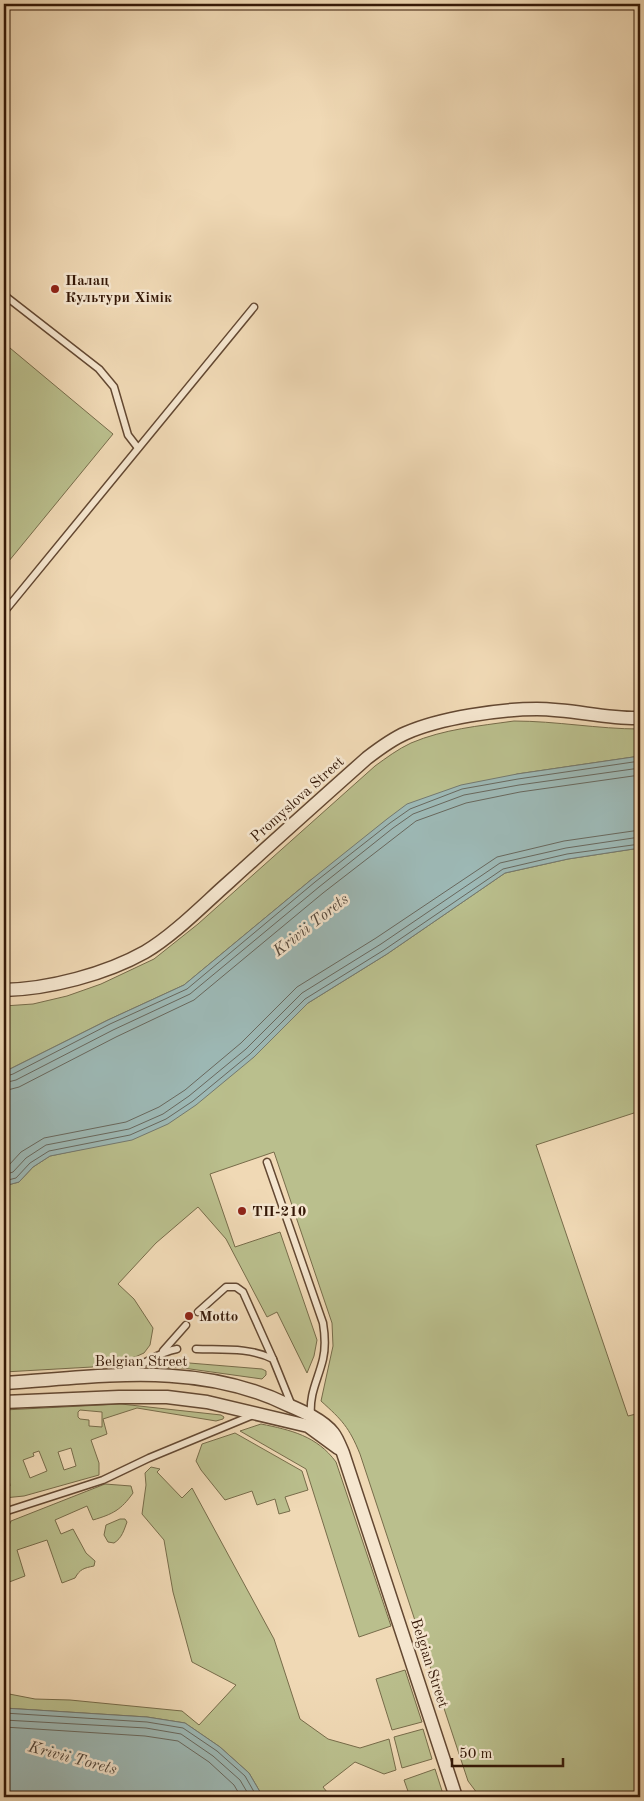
<svg xmlns="http://www.w3.org/2000/svg" width="644" height="1801" font-family="'Old Standard TT',serif">
<rect width="100%" height="100%" fill="#f0d9b5"/>
<filter id="stains"><feTurbulence type="fractalNoise" baseFrequency=".004" numOctaves="4"/><feColorMatrix values="0 0 0 0 .2 0 0 0 0 .09 0 0 0 0 .02 0 0 0 .5 -.17"/></filter>
<radialGradient id="worn" r=".72"><stop offset=".6" stop-color="#630" stop-opacity="0"/><stop offset="1" stop-color="#630" stop-opacity=".3"/></radialGradient>
<!-- green -->
<g fill="#babf8d" stroke="#776c4a" fill-rule="evenodd">
<path d="M4,343L113,434L4,567Z"/>
<path d="M514,721C556,721 598,729 640,729V756L517,774L312,879L184,985L108,1020L4,1072V1006L33,1004L67,996L101,984L154,959L198,924L375,766C386,758 398,749 411,743C444,729 479,726 514,721Z"/>
<path d="M640,848V1111L536,1145L628,1416L640,1413V1797H480L468,1781L360,1454C349,1427 342,1420 321,1401L333,1346L332,1323L274,1152L210,1174L235,1247L280,1232L317,1340L314,1356L307,1373L277,1312L267,1317L226,1239L198,1207L156,1243L118,1284L134,1299L153,1328L150,1345L144,1353L135,1357L92,1367L4,1372V1186L19,1182L33,1167L50,1156L83,1149L254,1057L308,1003L387,954L505,873L568,859Z"/>
<path d="M177,1362L262,1369L266,1371V1375L262,1379L183,1368L162,1367Z"/>
<path d="M121,1404L221,1415L224,1417L223,1419L216,1421L137,1408L103,1419L107,1434L91,1440L99,1463V1475L24,1496L4,1498V1488L10,1486L8,1472L4,1473V1410ZM80,1410L102,1412V1427L89,1426V1420L80,1419L78,1417V1412ZM71,1448L76,1466L64,1470L58,1452ZM39,1451L47,1471L30,1478L23,1460L34,1456L33,1453Z"/>
<path d="M261,1424C291,1430 317,1436 336,1462L391,1626L359,1637L306,1469L240,1431Z"/>
<path d="M235,1433L302,1471L308,1490L285,1497L290,1511L279,1514L275,1499L257,1505L252,1491L225,1500L201,1470L196,1461L202,1444Z"/>
<path d="M151,1467L160,1469L157,1472L182,1498L192,1488L274,1639L300,1719L328,1739L360,1748L389,1739L396,1770L384,1774L355,1762L323,1787L331,1797H263L249,1773L220,1747L185,1723L147,1717L4,1708V1693L35,1699L70,1700L182,1711L199,1725L236,1685L192,1662L173,1592L164,1540L142,1514L146,1485L145,1473Z"/>
<path d="M105,1484L131,1486L133,1493C121,1510 113,1514 93,1520L87,1506L55,1520L61,1534L73,1529L86,1553L95,1561L94,1566C84,1568 80,1569 75,1578L62,1583L47,1540L17,1550L25,1576L4,1584C4,1564 1,1538 11,1521Z"/>
<path d="M120,1519H125L127,1522C124,1530 122,1538 114,1543L108,1542L104,1535L106,1525Z"/>
<path d="M405,1670L422,1722L392,1730L376,1679Z"/>
<path d="M423,1729L432,1759L402,1768L394,1737Z"/>
<path d="M435,1769L444,1797H410L404,1780Z"/>
</g>
<!-- water -->
<g fill="#9db9b6" stroke="#737970">
<path d="M640,756V848L568,859L505,873L387,954L308,1003L254,1057L196,1105L168,1124L132,1140L50,1156L33,1167L19,1182L4,1186V1072L108,1020L184,985L312,879L387,819L407,804L461,785L517,774Z"/>
<path d="M4,1708L147,1717L185,1723L220,1747L249,1773L263,1797H4Z"/>
</g>
<g fill="none" stroke-linecap="round" stroke-linejoin="round">
<!-- shore -->
<g stroke="#68685e" stroke-width="1">
<path d="M4,1077L13,1074L110,1024L187,989L315,882L390,823L410,809L462,789L518,779L640,761"/>
<path d="M4,1083L16,1080L113,1030L190,994L319,887L393,828L413,814L464,795L519,785L640,768"/>
<path d="M4,1091L19,1087L116,1037L194,1000L323,893L416,821L466,803L520,792L640,775"/>
<path d="M4,1167L9,1165L21,1152L44,1138L126,1122L159,1107L185,1090L241,1043L297,987L376,938L497,857L564,841L640,830"/>
<path d="M4,1175L13,1172L26,1158L46,1145L129,1129L163,1114L189,1096L246,1049L302,993L381,944L500,863L566,848L640,837"/>
<path d="M4,1181L16,1178L30,1163L49,1151L130,1135L166,1119L193,1101L250,1054L305,999L384,950L503,869L567,854L640,844"/>
<path d="M4,1713L147,1722L183,1728L217,1751L245,1776L257,1797"/>
<path d="M4,1720L146,1728L181,1734L213,1756L240,1780L250,1797"/>
<path d="M4,1727L145,1736L178,1741L209,1762L234,1785L241,1797"/>
</g>
<defs>
<g id="lane">
<path d="M4,295L99,369L114,387L128,435L138,448"/>
<path d="M4,612L254,307"/>
<path d="M267,1162L323,1323C325,1335 326,1346 323,1359C318,1380 309,1393 311,1416"/>
<path d="M198,1312L226,1287H236L243,1292L273,1359"/>
<path d="M196,1349C221,1350 249,1347 273,1359L292,1406"/>
<path d="M163,1351L186,1325"/>
<path d="M126,1371C146,1365 155,1353 177,1349"/>
<path d="M4,1512L103,1480L149,1458L253,1415"/>
</g>
<g id="street">
<path d="M4,990C49,989 106,974 145,952C174,935 204,904 229,882C275,840 321,799 367,758C380,748 392,739 406,733C440,718 500,709 537,709C572,709 606,719 640,718"/>
<path d="M4,1383C101,1377 196,1360 288,1405C302,1411 323,1420 333,1433C337,1438 340,1446 343,1453L456,1797"/>
<path d="M4,1402L119,1397H167L207,1402L308,1426L338,1448"/>
</g>
</defs>
<!-- lane casing -->
<use href="#lane" stroke="#634832" stroke-width="9"/>
<!-- street casing -->
<use href="#street" stroke="#634832" stroke-width="15"/>
<!-- lane -->
<use href="#lane" stroke="#f5e6cf" stroke-width="6"/>
<!-- street -->
<use href="#street" stroke="#f5e6cf" stroke-width="12"/>
</g>
<!-- markers -->
<g fill="#8f2418" stroke="#f5e6cf" stroke-width="2">
<circle cx="55" cy="289" r="5"/>
<circle cx="242" cy="1211" r="5"/>
<circle cx="189" cy="1316" r="5"/>
</g>
<g text-anchor="middle" stroke-width="5" stroke-linejoin="round" paint-order="stroke">
<!-- poi labels -->
<g font-size="15" font-weight="bold" fill="#341807" stroke="#f5e6cf" text-anchor="start">
<text x="65" y="285">Палац<tspan x="65" dy="17">Культури Хімік</tspan></text>
<text x="252" y="1216">ТП-210</text>
<text x="199" y="1321">Motto</text>
</g>
<!-- street labels -->
<g font-size="15" fill="#341807" stroke="#f5e6cf">
<text transform="translate(297 799) rotate(-42)" y="5">Promyslova Street</text>
<text x="141" y="1366">Belgian Street</text>
<text transform="translate(430 1663) rotate(72)" y="5">Belgian Street</text>
</g>
<!-- water labels -->
<g font-size="16" font-style="italic" fill="#54483c" stroke="#f5e6cf">
<text transform="translate(310 924) rotate(-38)" y="6">Krivii Torets</text>
<text transform="translate(73 1757) rotate(15)" y="6">Krivii Torets</text>
</g>
</g>
<!-- margin -->
<rect width="644" height="1801" fill="none" stroke="#f0d9b5" stroke-width="20"/>
<rect x="5" y="5" width="634" height="1791" fill="none" stroke="#341807" stroke-width="2.5"/>
<rect x="10" y="10" width="624" height="1781" fill="none" stroke="#341807"/>
<!-- scale -->
<path d="M452 1758v8h111v-8" fill="none" stroke="#341807" stroke-width="2.5"/>
<text x="459" y="1758" font-size="15" fill="#341807" stroke="#f5e6cf" stroke-width="4" paint-order="stroke">50 m</text>
<rect width="100%" height="100%" filter="url(#stains)"/>
<rect width="100%" height="100%" fill="url(#worn)"/>
</svg>
